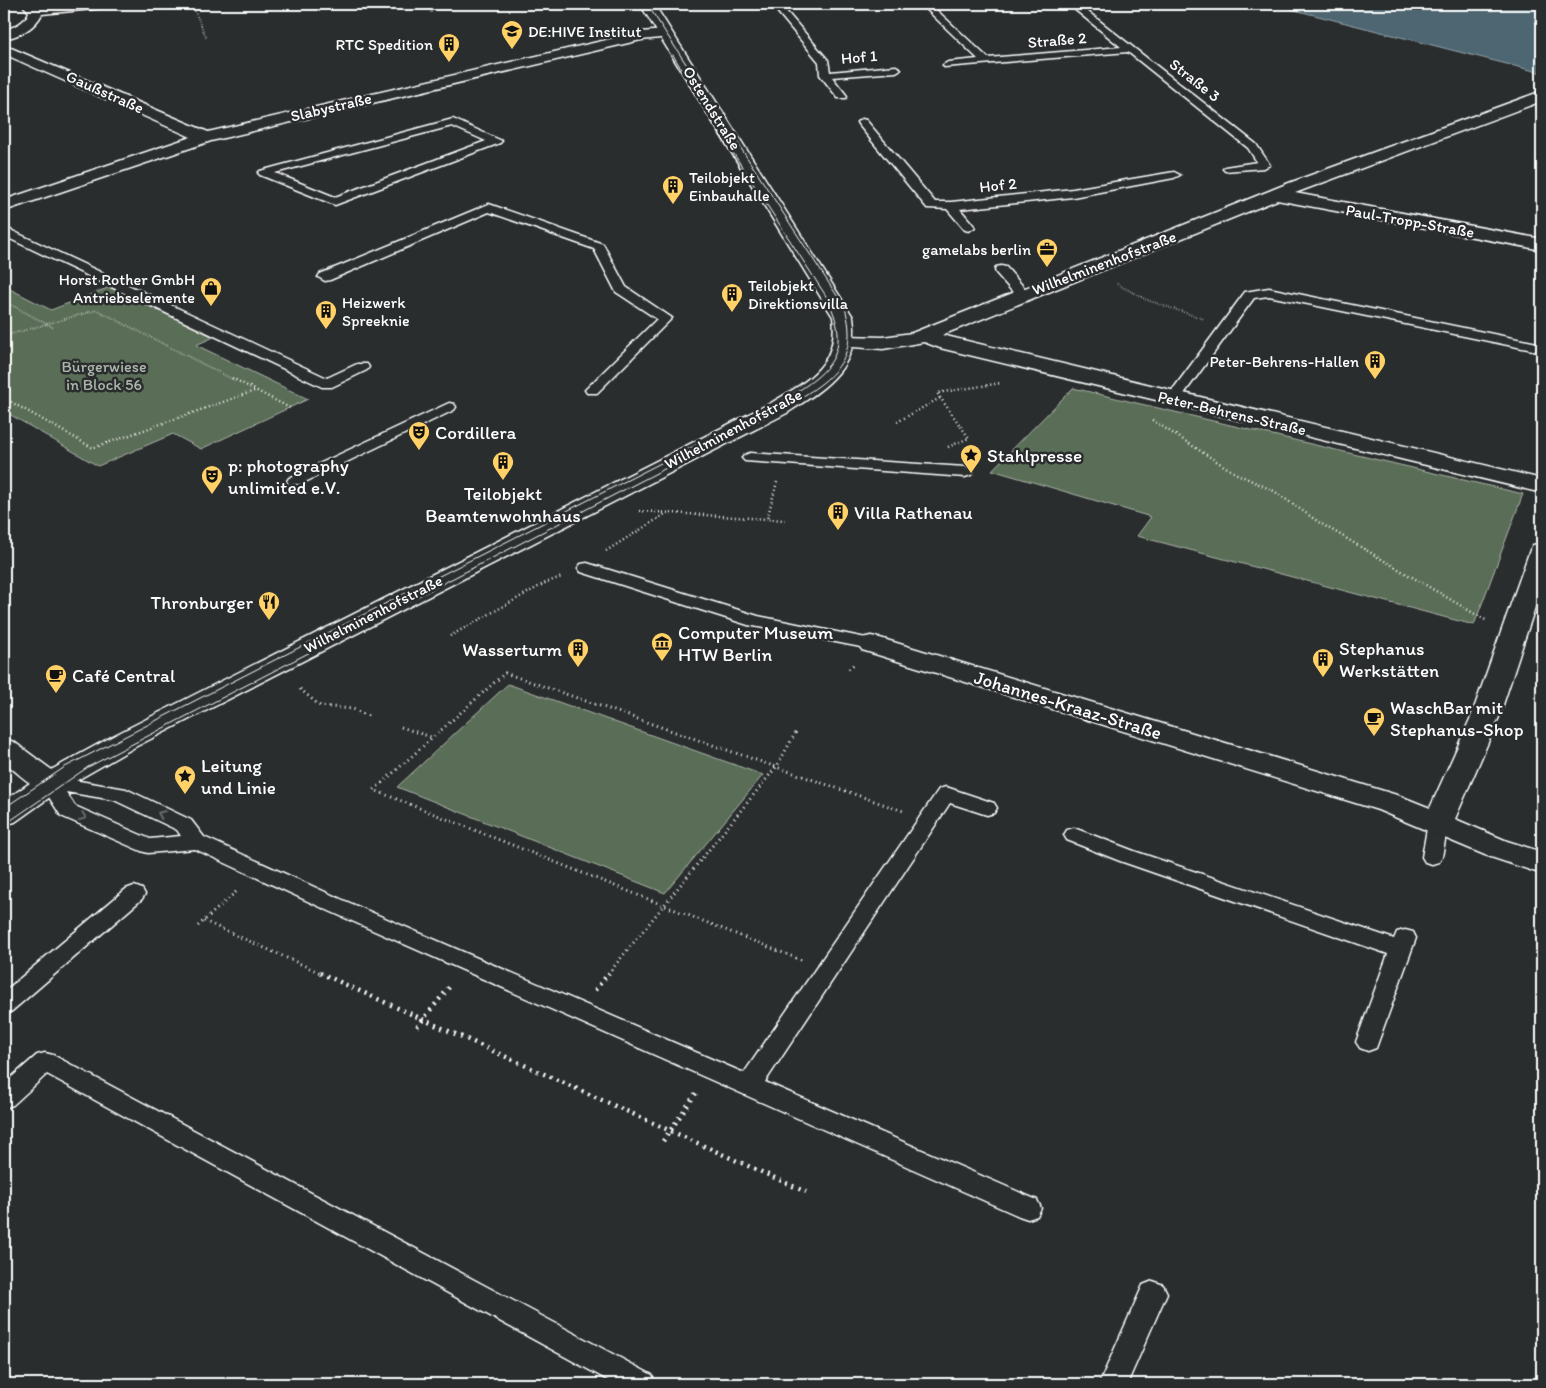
<svg xmlns="http://www.w3.org/2000/svg" width="1546" height="1388" font-family="Itim,sans-serif">
<rect width="100%" height="100%" fill="#2a2d2e"/>
<filter id="ink" filterUnits="userSpaceOnUse"><feTurbulence type="fractalNoise" baseFrequency=".02" numOctaves="2"/><feDisplacementMap in="SourceGraphic" scale="10" xChannelSelector="R" yChannelSelector="G"/><feConvolveMatrix kernelMatrix="1 2 1 2 8 2 1 2 1" color-interpolation-filters="sRGB"/></filter>
<g filter="url(#ink)">
<path fill="#5a6d57" stroke="#acb6ab" d="M4,286L51,310L110,287L214,337L196,345L308,399L201,449L173,434L98,466L4,411Z
M1073,388L1523,494L1474,625L1137,536L1151,517L992,470Z
M508,684L763,775L665,893L397,787Z"/>
<path fill="#4d6671" stroke="#94a3aa" d="M1271,4H1542V73Z"/>
<g fill="none" stroke-linecap="round" stroke-linejoin="round">
<g stroke="#fff" stroke-width="3">
<path id="lane" d="M771,4H780L828,60L830,72L896,66L901,69L896,72L832,77L847,96L846,98H838L820,75L819,62Z
M921,4H930L988,58L1121,47L1068,4H1078L1256,144L1270,165L1264,168L1225,171L1223,169L1225,167L1257,162L1248,148L1128,52L944,67L943,65L948,62L978,59Z
M453,119L502,141L500,143L335,205L260,175L258,173L260,171ZM452,126L486,141L335,197L275,173Z
M862,119L866,120L935,202H951L1073,189L1174,172L1180,175L1174,178L1073,197L960,209L975,227L969,231L965,230L947,209L927,208L858,124L857,122Z
M489,204L603,244L626,287L672,318L597,393H587L585,390L657,319L616,292L594,249L489,212L330,280L325,281L318,277L320,274Z
M4,227L327,378L357,364H367L369,367L367,370L332,387H322L4,236Z
M1001,266L1006,267L1028,292L1030,295L1028,298H1018L996,273L995,270L996,267Z
M1269,288L1542,344V352L1269,296L1254,298L1178,402H1168L1166,399L1168,396L1245,292Z
M449,403L454,404L456,407L454,410L301,484H289L287,481L289,478Z
M750,453L965,467L971,469L973,472L971,475L965,477L745,461L742,458L745,455Z
M587,563L758,616L871,639L877,640L880,644L877,648L871,649L748,625L581,572L578,568L581,564Z
M50,776L126,789L191,820L204,837L343,900L744,1073L939,789L946,787L994,803L997,808L994,813L987,815L950,803L765,1082L1037,1200L1041,1208L1037,1216L1028,1219L1019,1216L327,910L195,849L148,853L141,851L61,816L40,783L43,778ZM66,792L114,800L177,830L181,836L150,839L75,806Z
M1438,816L1445,818L1448,823L1442,857L1439,862L1432,864L1425,862L1422,857L1428,823L1431,818Z
M1074,828L1134,851L1394,939L1397,932L1405,930L1413,932L1416,938L1376,1048L1368,1051L1360,1048L1356,1042L1388,954L1120,861L1067,840L1064,835L1067,830Z
M134,886L142,889L145,894L142,899L12,1011L4,1014V992L126,889Z
M45,1053L53,1055L652,1375L656,1384H615L47,1074L13,1105L4,1108V1084L37,1055Z
M1153,1281L1163,1285L1167,1293L1127,1384H1099L1143,1285Z"/>
</g>
<g stroke="#fff" stroke-width="3">
<path id="street" d="M22,4H36L39,7L66,4H110L103,8L42,14C34,29 19,36 4,39V30C14,27 25,23 29,12Z
M665,30L670,31L672,34L670,37L641,40L211,141L4,211V200L191,137L4,54V45L208,132L641,32Z
M1542,91V101L1295,193L1542,239V250L1277,200L942,335L1542,479V493L940,348L924,342L883,349L837,346L834,342L837,338L844,336L883,337L912,333L1289,183Z
M1542,543V586L1499,717L1455,819L1507,841L1542,852V874L1485,855L1378,810L862,650L858,644L862,638L871,636L880,638L1400,796L1430,808L1471,717L1530,550L1533,545Z
M4,739L14,742L60,776L65,783L60,790C38,796 21,775 4,762Z"/>
</g>
<g stroke="#fff" stroke-width="3">
<path id="secondary" d="M640,4H654L853,317C861,367 824,389 787,413L135,747L60,790L15,822L4,825V801L40,776L115,735L771,403C808,381 839,365 833,317Z"/>
</g>
<path stroke="#fff" stroke-width="2" stroke-dasharray="0.5 2" stroke-linecap="butt" d="M425,4L432,13
M594,5L602,4
M193,7L207,39
M1117,284L1147,300L1204,319
M4,301L54,328
M4,336L97,310L234,380"/>
<path stroke="#fff" stroke-width="2.5" stroke-dasharray="1 3" stroke-linecap="butt" d="M232,378L290,408
M4,398L93,448L257,390
M1152,420L1235,473L1274,491L1320,523L1487,621
M897,422L940,398
M948,447L969,438L937,393L1001,383
M777,482L767,519L785,520
M639,511L767,519
M606,551L667,513
M450,636L547,582L562,577"/>
<path stroke="#fff" stroke-width="3" stroke-dasharray="1 4" stroke-linecap="butt" d="M849,669L854,664
M300,689L320,706L353,709L368,716
M401,727L434,738
M204,921L323,974
M198,926L238,890
M801,960L374,790L505,673L903,811
M608,974L777,766L797,730"/>
<path stroke="#fff" stroke-width="4.5" stroke-dasharray="2 5" stroke-linecap="butt" d="M320,973L806,1192
M595,990L609,973
M417,1027L451,985
M663,1141L696,1093"/>
<use href="#lane" fill="#2a2d2e" fill-rule="evenodd"/>
<use href="#street" fill="#2a2d2e" fill-rule="evenodd"/>
<use href="#secondary" fill="#2a2d2e" fill-rule="evenodd"/>
<path stroke="#fff" stroke-width="1" d="M673,55L717,128L826,296C855,354 829,373 780,402
M4,808L65,767L704,441
M4,825L88,767L790,404C831,380 860,360 845,308L647,4"/>
</g>
<defs><path id="oneway-chevron" d="M-2-3.5L2.5 0L-2 3.5" fill="none" stroke-width="1.6" stroke-linecap="round" stroke-linejoin="round" transform="scale(1.25)"/></defs>
<g stroke="#6a6c6d">
<use href="#oneway-chevron" transform="translate(161 814) rotate(-155)"/>
<use href="#oneway-chevron" transform="translate(83 817) rotate(22)"/>
</g>
</g>
<defs>
<g id="university-pin" transform="scale(1.125)"><path d="M0 17L-7.5 6A9.5 9.5 0 1 1 7.5 6Z" fill="#ffd166" stroke="#2a2d2e"/><path d="M0-5L7-2L0 1L-7-2ZM-4 1L0 2.5L4 1V4Q0 6-4 4Z" fill="#111"/></g>
<g id="building-pin" transform="scale(1.125)"><path d="M0 17L-7.5 6A9.5 9.5 0 1 1 7.5 6Z" fill="#ffd166" stroke="#2a2d2e"/><path d="M-4-6H4V6H1V3H-1V6H-4ZM-2.5-4.3h1.7v1.8h-1.7ZM.8-4.3h1.7v1.8H.8ZM-2.5-1h1.7V.8h-1.7ZM.8-1h1.7V.8H.8Z" fill="#111"/></g>
<g id="office-pin" transform="scale(1.125)"><path d="M0 17L-7.5 6A9.5 9.5 0 1 1 7.5 6Z" fill="#ffd166" stroke="#2a2d2e"/><path d="M-6-3h4V-5.5h4V-3h4V5H-6ZM-1-4.5V-3h2v-1.5ZM-6 0V1H6V0Z" fill="#111"/></g>
<g id="shop-pin" transform="scale(1.125)"><path d="M0 17L-7.5 6A9.5 9.5 0 1 1 7.5 6Z" fill="#ffd166" stroke="#2a2d2e"/><path d="M-5-2.5h2.3a2.7 3.5 0 0 1 5.4 0H5L5.5 6h-11ZM-1.5-2.5h3a1.5 2.3 0 0 0-3 0Z" fill="#111"/></g>
<g id="theatre-pin" transform="scale(1.125)"><path d="M0 17L-7.5 6A9.5 9.5 0 1 1 7.5 6Z" fill="#ffd166" stroke="#2a2d2e"/><path d="M-5-5.5Q0-4 5-5.5V0Q5 5 0 6Q-5 5-5 0ZM-3.3-2.5H-1v1.5H-3.3ZM1-2.5H3.3v1.5H1ZM-2.8 1Q0 5.5 2.8 1Z" fill="#111"/></g>
<g id="sight-pin" transform="scale(1.125)"><path d="M0 17L-7.5 6A9.5 9.5 0 1 1 7.5 6Z" fill="#ffd166" stroke="#2a2d2e"/><path d="M0-6L1.8-2.2L6-1.7L2.9 1.2L3.7 5.4L0 3.3L-3.7 5.4L-2.9 1.2L-6-1.7L-1.8-2.2Z" fill="#111"/></g>
<g id="restaurant-pin" transform="scale(1.125)"><path d="M0 17L-7.5 6A9.5 9.5 0 1 1 7.5 6Z" fill="#ffd166" stroke="#2a2d2e"/><path d="M-5-6h1v4h1v-4h1v4h1v-4h1v5L-1.5 .5V6h-2V.5L-5-1ZM5-6V6H3V1.5H1.5Q1.5-4 5-6Z" fill="#111"/></g>
<g id="museum-pin" transform="scale(1.125)"><path d="M0 17L-7.5 6A9.5 9.5 0 1 1 7.5 6Z" fill="#ffd166" stroke="#2a2d2e"/><path d="M0-6L6-3V-2H-6V-3ZM-5-1h2V3h-2ZM-1-1h2V3h-2ZM3-1h2V3H3ZM-6 4H6V6H-6Z" fill="#111"/></g>
<g id="cafe-pin" transform="scale(1.125)"><path d="M0 17L-7.5 6A9.5 9.5 0 1 1 7.5 6Z" fill="#ffd166" stroke="#2a2d2e"/><path d="M-5.5-4.5H6V0H3Q3 3.5 0 3.5H-2.5Q-5.5 3.5-5.5 0ZM3-3.2v2h1.7v-2ZM-6 4.5H4V6H-6Z" fill="#111"/></g>
</defs>
<g fill-rule="evenodd">
<use href="#university-pin" x="512" y="31"/>
<use href="#building-pin" x="449" y="44"/>
<use href="#building-pin" x="673" y="186"/>
<use href="#office-pin" x="1047" y="249"/>
<use href="#shop-pin" x="211" y="288"/>
<use href="#building-pin" x="732" y="294"/>
<use href="#building-pin" x="326" y="311"/>
<use href="#building-pin" x="1375" y="361"/>
<use href="#theatre-pin" x="419" y="432"/>
<use href="#sight-pin" x="971" y="455"/>
<use href="#building-pin" x="503" y="462"/>
<use href="#theatre-pin" x="212" y="476"/>
<use href="#building-pin" x="838" y="512"/>
<use href="#restaurant-pin" x="269" y="602"/>
<use href="#museum-pin" x="662" y="643"/>
<use href="#building-pin" x="578" y="649"/>
<use href="#building-pin" x="1323" y="659"/>
<use href="#cafe-pin" x="56" y="675"/>
<use href="#cafe-pin" x="1374" y="718"/>
<use href="#sight-pin" x="185" y="776"/>
</g>
<g text-anchor="middle" dominant-baseline="central" stroke-width="5" stroke-linejoin="round" paint-order="stroke">
<g font-size="16" fill="#fff" stroke="#2a2d2e" text-anchor="start">
<text x="528" y="31">DE:HIVE Institut</text>
<text x="433" y="44" text-anchor="end">RTC Spedition</text>
<text x="689" y="177">Teilobjekt<tspan x="689" dy="18">Einbauhalle</tspan></text>
<text x="1031" y="249" text-anchor="end">gamelabs berlin</text>
<text x="195" y="279" text-anchor="end">Horst Rother GmbH<tspan x="195" dy="18">Antriebselemente</tspan></text>
<text x="748" y="285">Teilobjekt<tspan x="748" dy="18">Direktionsvilla</tspan></text>
<text x="342" y="302">Heizwerk<tspan x="342" dy="18">Spreeknie</tspan></text>
<text x="1359" y="361" text-anchor="end">Peter-Behrens-Hallen</text>
</g>
<g font-size="16" fill="#fff" stroke="#2a2d2e">
<text transform="translate(1057 40) rotate(-5)">Straße 2</text>
<text transform="translate(859 57) rotate(-5)">Hof 1</text>
<text transform="translate(1195 80) rotate(38)">Straße 3</text>
<text transform="translate(105 92) rotate(24)">Gaußstraße</text>
<text transform="translate(331 107) rotate(-13)">Slabystraße</text>
<text transform="translate(712 108) rotate(58)">Ostendstraße</text>
<text transform="translate(998 185) rotate(-6)">Hof 2</text>
<text transform="translate(1410 221) rotate(10)">Paul-Tropp-Straße</text>
<text transform="translate(1104 263) rotate(-21)">Wilhelminenhofstraße</text>
<text transform="translate(1232 413) rotate(13)">Peter-Behrens-Straße</text>
<text transform="translate(733 429) rotate(-28)">Wilhelminenhofstraße</text>
<text transform="translate(373 614) rotate(-27)">Wilhelminenhofstraße</text>
</g>
<g font-size="16" fill="#acb6ab" stroke="#2a2d2e">
<text x="104" y="366">Bürgerwiese<tspan x="104" dy="18">in Block 56</tspan></text>
</g>
<g font-size="19" fill="#fff" stroke="#2a2d2e" text-anchor="start">
<text x="435" y="432">Cordillera</text>
<text x="987" y="455">Stahlpresse</text>
<text x="228" y="465">p: photography<tspan x="228" dy="22">unlimited e.V.</tspan></text>
<text x="503" y="493" text-anchor="middle">Teilobjekt<tspan x="503" dy="22">Beamtenwohnhaus</tspan></text>
<text x="854" y="512">Villa Rathenau</text>
<text x="253" y="602" text-anchor="end">Thronburger</text>
<text x="678" y="632">Computer Museum<tspan x="678" dy="22">HTW Berlin</tspan></text>
<text x="1339" y="648">Stephanus<tspan x="1339" dy="22">Werkstätten</tspan></text>
<text x="562" y="649" text-anchor="end">Wasserturm</text>
<text x="72" y="675">Café Central</text>
<text x="1390" y="707">WaschBar mit<tspan x="1390" dy="22">Stephanus-Shop</tspan></text>
<text x="201" y="765">Leitung<tspan x="201" dy="22">und Linie</tspan></text>
</g>
<g font-size="19" fill="#fff" stroke="#2a2d2e">
<text transform="translate(1068 705) rotate(17)">Johannes-Kraaz-Straße</text>
</g>
</g>
<rect width="1546" height="1388" fill="none" stroke="#2a2d2e" stroke-width="20"/>
<rect x="10" y="10" width="1526" height="1368" fill="none" stroke="#fff" stroke-width="2" filter="url(#ink)"/>
</svg>
